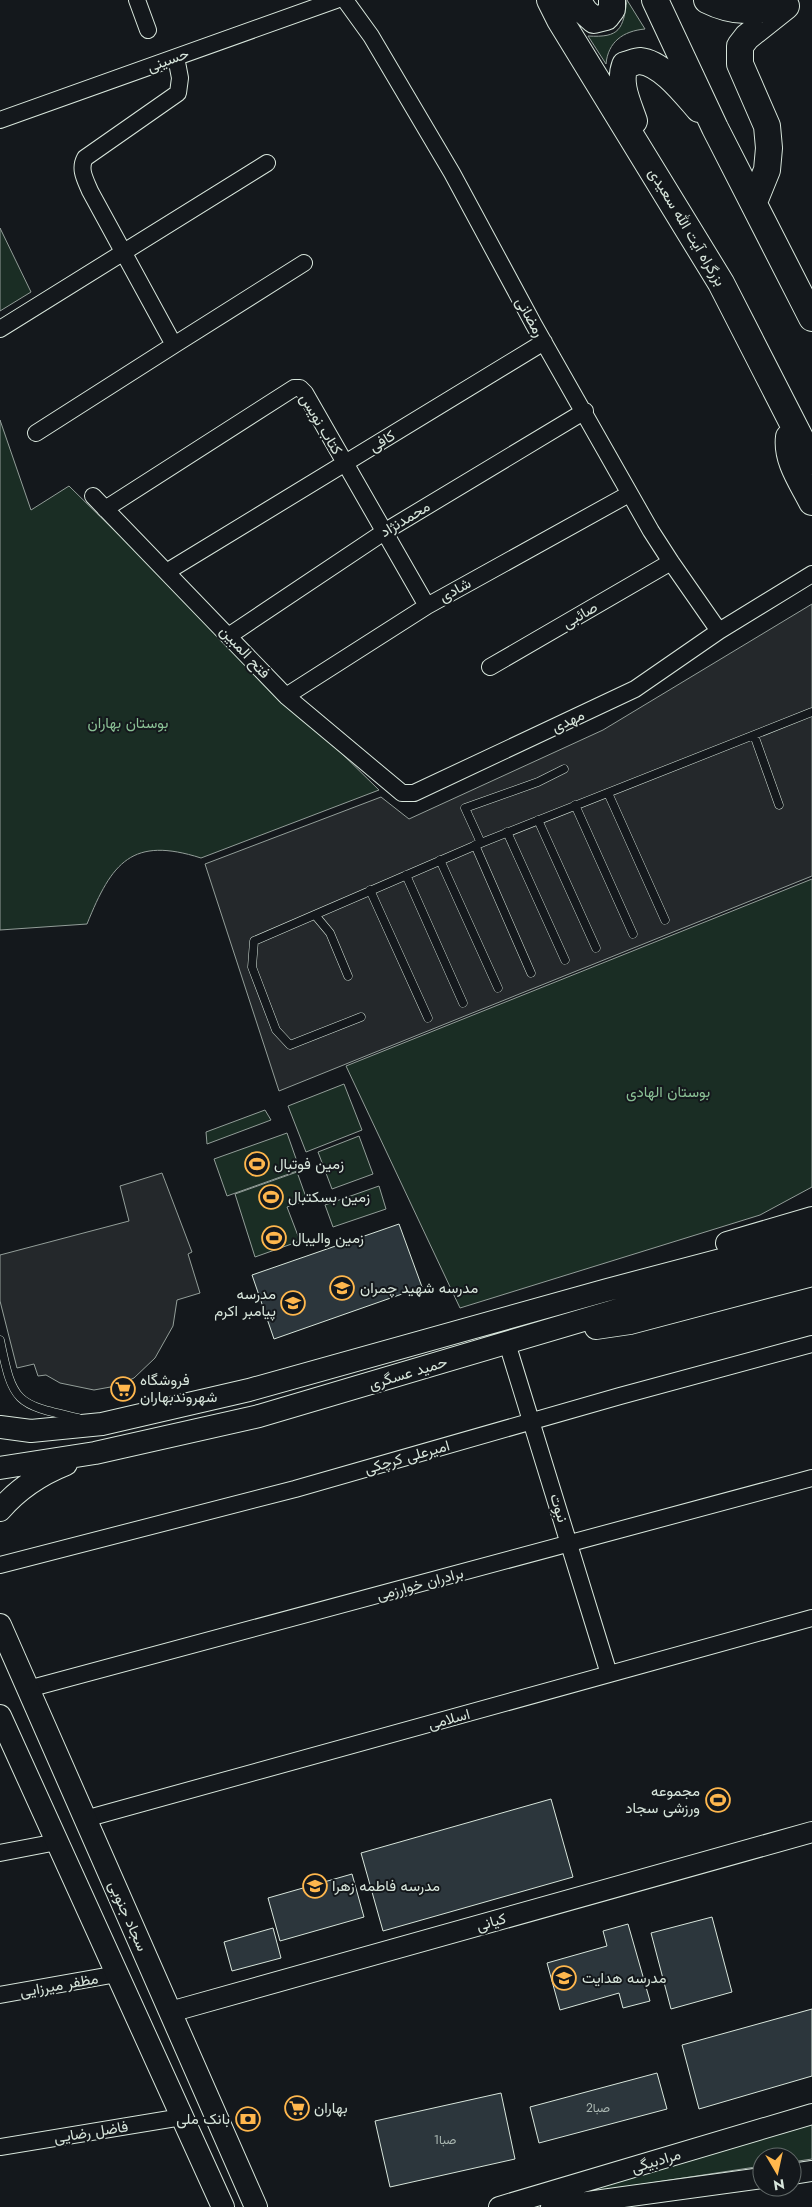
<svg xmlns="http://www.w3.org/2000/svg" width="812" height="2207" font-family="Jost,Vazirmatn,sans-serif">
<rect width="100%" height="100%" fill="#14181c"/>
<path fill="#1a2d24" stroke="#939e99" d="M627,0L645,29C623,31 608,42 606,64L588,36C620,38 623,29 627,0Z
M0,228L31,292L0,311Z
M0,420L31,510L69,486L379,790L201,858C132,836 112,862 87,924L0,930Z
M812,879V1187L760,1215L460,1308L346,1066Z
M344,1084L362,1130L306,1152L288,1106Z
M265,1110L271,1120L207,1144L206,1132Z
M287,1133L300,1170L227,1196L214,1159Z
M359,1136L373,1174L332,1189L318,1152Z
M297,1172L307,1200L287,1207L300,1241L255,1257L235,1194Z
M379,1186L386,1209L333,1227L325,1205Z
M812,2120V2159L792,2162V2157H762V2166L552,2198Z"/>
<path fill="#24282b" stroke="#939e99" d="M812,604V876L279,1091L205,864L381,797L409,819L603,730Z
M162,1173L192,1252L188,1254L200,1293L177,1300L173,1326L155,1358L134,1378L116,1386L94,1390L60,1383L46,1375L38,1376L34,1364L17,1368L0,1301V1255L129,1221L120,1186Z"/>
<path fill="#2c363c" stroke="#d8e6dc" d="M399,1224L422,1287L274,1339L252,1275Z
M551,1799L573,1877L383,1931L361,1853Z
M352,1874L364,1917L280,1941L268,1898Z
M712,1917L732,1992L671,2009L651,1933Z
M628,1924L650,2001L623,2008L619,1993L560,2010L547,1963L607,1946L603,1931Z
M273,1928L281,1958L232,1971L224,1942Z
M812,2009V2076L699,2109L682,2045Z
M657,2073L667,2109L539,2143L530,2107Z
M501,2093L515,2159L390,2187L375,2121Z"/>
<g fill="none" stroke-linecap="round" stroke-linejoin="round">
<g stroke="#d8e6dc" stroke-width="9">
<path id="service" d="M754,735L779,805
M608,793L665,920
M575,805L633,934
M538,820L596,948
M507,832L565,960
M481,843L465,808L538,782L564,769
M475,845L531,973
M440,860L498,988
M406,875L463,1003
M370,890L428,1018
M315,915L330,933L348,976
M361,1017L290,1045L276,1030L252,967L254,941L481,843L812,712
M0,1340C13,1404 16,1404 78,1418"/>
</g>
<g stroke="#d8e6dc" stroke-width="18">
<path id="minor" d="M137,0L148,30
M345,0L371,36L452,173L534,325L651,531L671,562L719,631
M0,120L336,0
M0,329L267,163
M174,345L304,263
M36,433L174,345L90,191C85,179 79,169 85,158L178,93L180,78L176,57
M93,496L286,696L402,793H414L635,689L719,631L812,574
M105,509L294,388H300L305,393L427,606
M168,571L544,342
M230,635L384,532L585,411
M490,667L671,562
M286,696L427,606L629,494
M507,1343L609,1674
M0,1565L295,1489L620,1396L812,1344
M28,1689L812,1478
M85,1819L812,1618
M0,1853L57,1842
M0,1995L117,1974
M0,2147L182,2117"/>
</g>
<g stroke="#d8e6dc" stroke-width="22">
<path id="tertiary" d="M170,2012L812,1832
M792,2174L812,2171
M499,2207L812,2114
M551,2207L762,2178"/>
</g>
<g stroke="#d8e6dc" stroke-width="24">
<path id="secondary" d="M727,1243L812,1218
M596,1328L630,1323L812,1275
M0,1427L31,1431L102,1424L249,1390L607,1290L812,1236
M0,1468L95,1453L259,1416L624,1308L812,1257
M0,1510C18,1489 41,1474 66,1464
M0,1625L256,2207
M0,1716L223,2207"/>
</g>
<g stroke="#d8e6dc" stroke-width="28">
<path id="trunk" d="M550,0L560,20L721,283L812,461
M577,0L585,12L594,20L606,17L612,9V0
M655,0L715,128L812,318
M707,0C735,14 755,11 785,6
M634,121C628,103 618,84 625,65C630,64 636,61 640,61C662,63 685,93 699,109
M754,202L767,170L769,148L767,126L740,64V46L747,37L786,6
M789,437C786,460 802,482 812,502"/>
</g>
<use href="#service" stroke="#14181c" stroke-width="8"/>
<use href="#minor" stroke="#14181c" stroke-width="16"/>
<use href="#tertiary" stroke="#14181c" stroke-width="20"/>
<use href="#secondary" stroke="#14181c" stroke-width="22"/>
<use href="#trunk" stroke="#14181c" stroke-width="26"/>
</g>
<defs>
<g id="stadium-ring" transform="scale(1.25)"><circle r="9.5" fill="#14181c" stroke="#ffb74d" stroke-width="1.5"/><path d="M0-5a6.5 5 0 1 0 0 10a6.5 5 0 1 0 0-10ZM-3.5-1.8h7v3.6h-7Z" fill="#ffb74d"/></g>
<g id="school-ring" transform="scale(1.25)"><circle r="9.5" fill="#14181c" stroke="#ffb74d" stroke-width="1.5"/><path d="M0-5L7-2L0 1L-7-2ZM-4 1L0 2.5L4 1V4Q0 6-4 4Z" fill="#ffb74d"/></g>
<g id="supermarket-ring" transform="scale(1.25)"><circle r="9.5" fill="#14181c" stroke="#ffb74d" stroke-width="1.5"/><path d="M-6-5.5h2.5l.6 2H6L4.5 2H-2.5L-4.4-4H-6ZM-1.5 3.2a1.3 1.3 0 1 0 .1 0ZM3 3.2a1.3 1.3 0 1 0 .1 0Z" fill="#ffb74d"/></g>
<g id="bank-ring" transform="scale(1.25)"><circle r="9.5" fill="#14181c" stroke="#ffb74d" stroke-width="1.5"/><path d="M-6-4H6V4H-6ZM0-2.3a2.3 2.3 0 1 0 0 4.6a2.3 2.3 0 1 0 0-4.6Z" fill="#ffb74d"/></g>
</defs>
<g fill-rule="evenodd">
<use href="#stadium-ring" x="257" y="1164"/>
<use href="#stadium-ring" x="271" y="1197"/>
<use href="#stadium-ring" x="274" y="1238"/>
<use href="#school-ring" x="342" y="1288"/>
<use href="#school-ring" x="293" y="1303"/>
<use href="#supermarket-ring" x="123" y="1389"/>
<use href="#stadium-ring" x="718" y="1800"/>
<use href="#school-ring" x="315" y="1886"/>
<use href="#school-ring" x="564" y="1978"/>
<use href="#supermarket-ring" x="297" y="2108"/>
<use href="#bank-ring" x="248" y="2119"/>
</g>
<g text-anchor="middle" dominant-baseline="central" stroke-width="4" stroke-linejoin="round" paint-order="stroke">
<g font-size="12" fill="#adbab4">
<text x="598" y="2108">صبا2</text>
<text x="445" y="2140">صبا1</text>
</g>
<g font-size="15" fill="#d8e6dc" stroke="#14181c">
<text transform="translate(168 60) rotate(-20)">حسینی</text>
<text transform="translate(687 227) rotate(59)">بزرگراه آیت الله سعیدی</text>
<text transform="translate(530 317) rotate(61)">رمضانی</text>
<text transform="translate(321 424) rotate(59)">کتاب نویس</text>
<text transform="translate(382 441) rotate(-31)">کافی</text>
<text transform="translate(405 519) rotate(-31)">محمدنژاد</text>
<text transform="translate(455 590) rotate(-29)">شادی</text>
<text transform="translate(580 615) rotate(-30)">صائبی</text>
<text transform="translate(245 652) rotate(47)">فتح المبین</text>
<text transform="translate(568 721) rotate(-25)">مهدی</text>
<text transform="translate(408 1373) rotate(-17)">حمید عسگری</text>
<text transform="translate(407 1457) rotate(-16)">امیرعلی کرچکی</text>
<text transform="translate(559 1508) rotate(73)">نبوت</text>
<text transform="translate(420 1584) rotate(-15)">برادران خوارزمی</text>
<text transform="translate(449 1719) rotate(-15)">اسلامی</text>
<text transform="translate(128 1916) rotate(66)">سجاد جنوبی</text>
<text transform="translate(491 1922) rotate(-16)">کیانی</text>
<text transform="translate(59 1985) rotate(-10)">مظفر میرزایی</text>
<text transform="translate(91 2132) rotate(-9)">فاضل رضایی</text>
<text transform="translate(656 2161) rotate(-17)">مرادبیگی</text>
</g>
<g font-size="15" fill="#8ac095" stroke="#14181c">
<text x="128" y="723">بوستان بهاران</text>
<text x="668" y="1092">بوستان الهادی</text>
</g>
<g font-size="15" fill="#d8e6dc" stroke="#14181c" text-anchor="start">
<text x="274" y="1164">زمین فوتبال</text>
<text x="288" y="1197">زمین بسکتبال</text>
<text x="292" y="1238">زمین والیبال</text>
<text x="360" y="1288">مدرسه شهید چمران</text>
<text x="276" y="1294" text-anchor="end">مدرسه<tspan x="276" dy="17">پیامبر اکرم</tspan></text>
<text x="140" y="1380">فروشگاه<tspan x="140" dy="17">شهروندبهاران</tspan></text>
<text x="700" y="1791" text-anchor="end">مجموعه<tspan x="700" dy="17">ورزشی سجاد</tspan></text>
<text x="332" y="1886">مدرسه فاطمه زهرا</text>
<text x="582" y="1978">مدرسه هدایت</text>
<text x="314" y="2108">بهاران</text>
<text x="230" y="2119" text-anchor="end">بانک ملی</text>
</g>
</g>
<g transform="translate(777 2172) rotate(171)"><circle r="24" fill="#14181c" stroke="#626a69"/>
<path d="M0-4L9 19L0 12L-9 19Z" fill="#ffb74d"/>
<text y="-8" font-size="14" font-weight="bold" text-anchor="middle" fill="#d8e6dc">N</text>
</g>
</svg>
